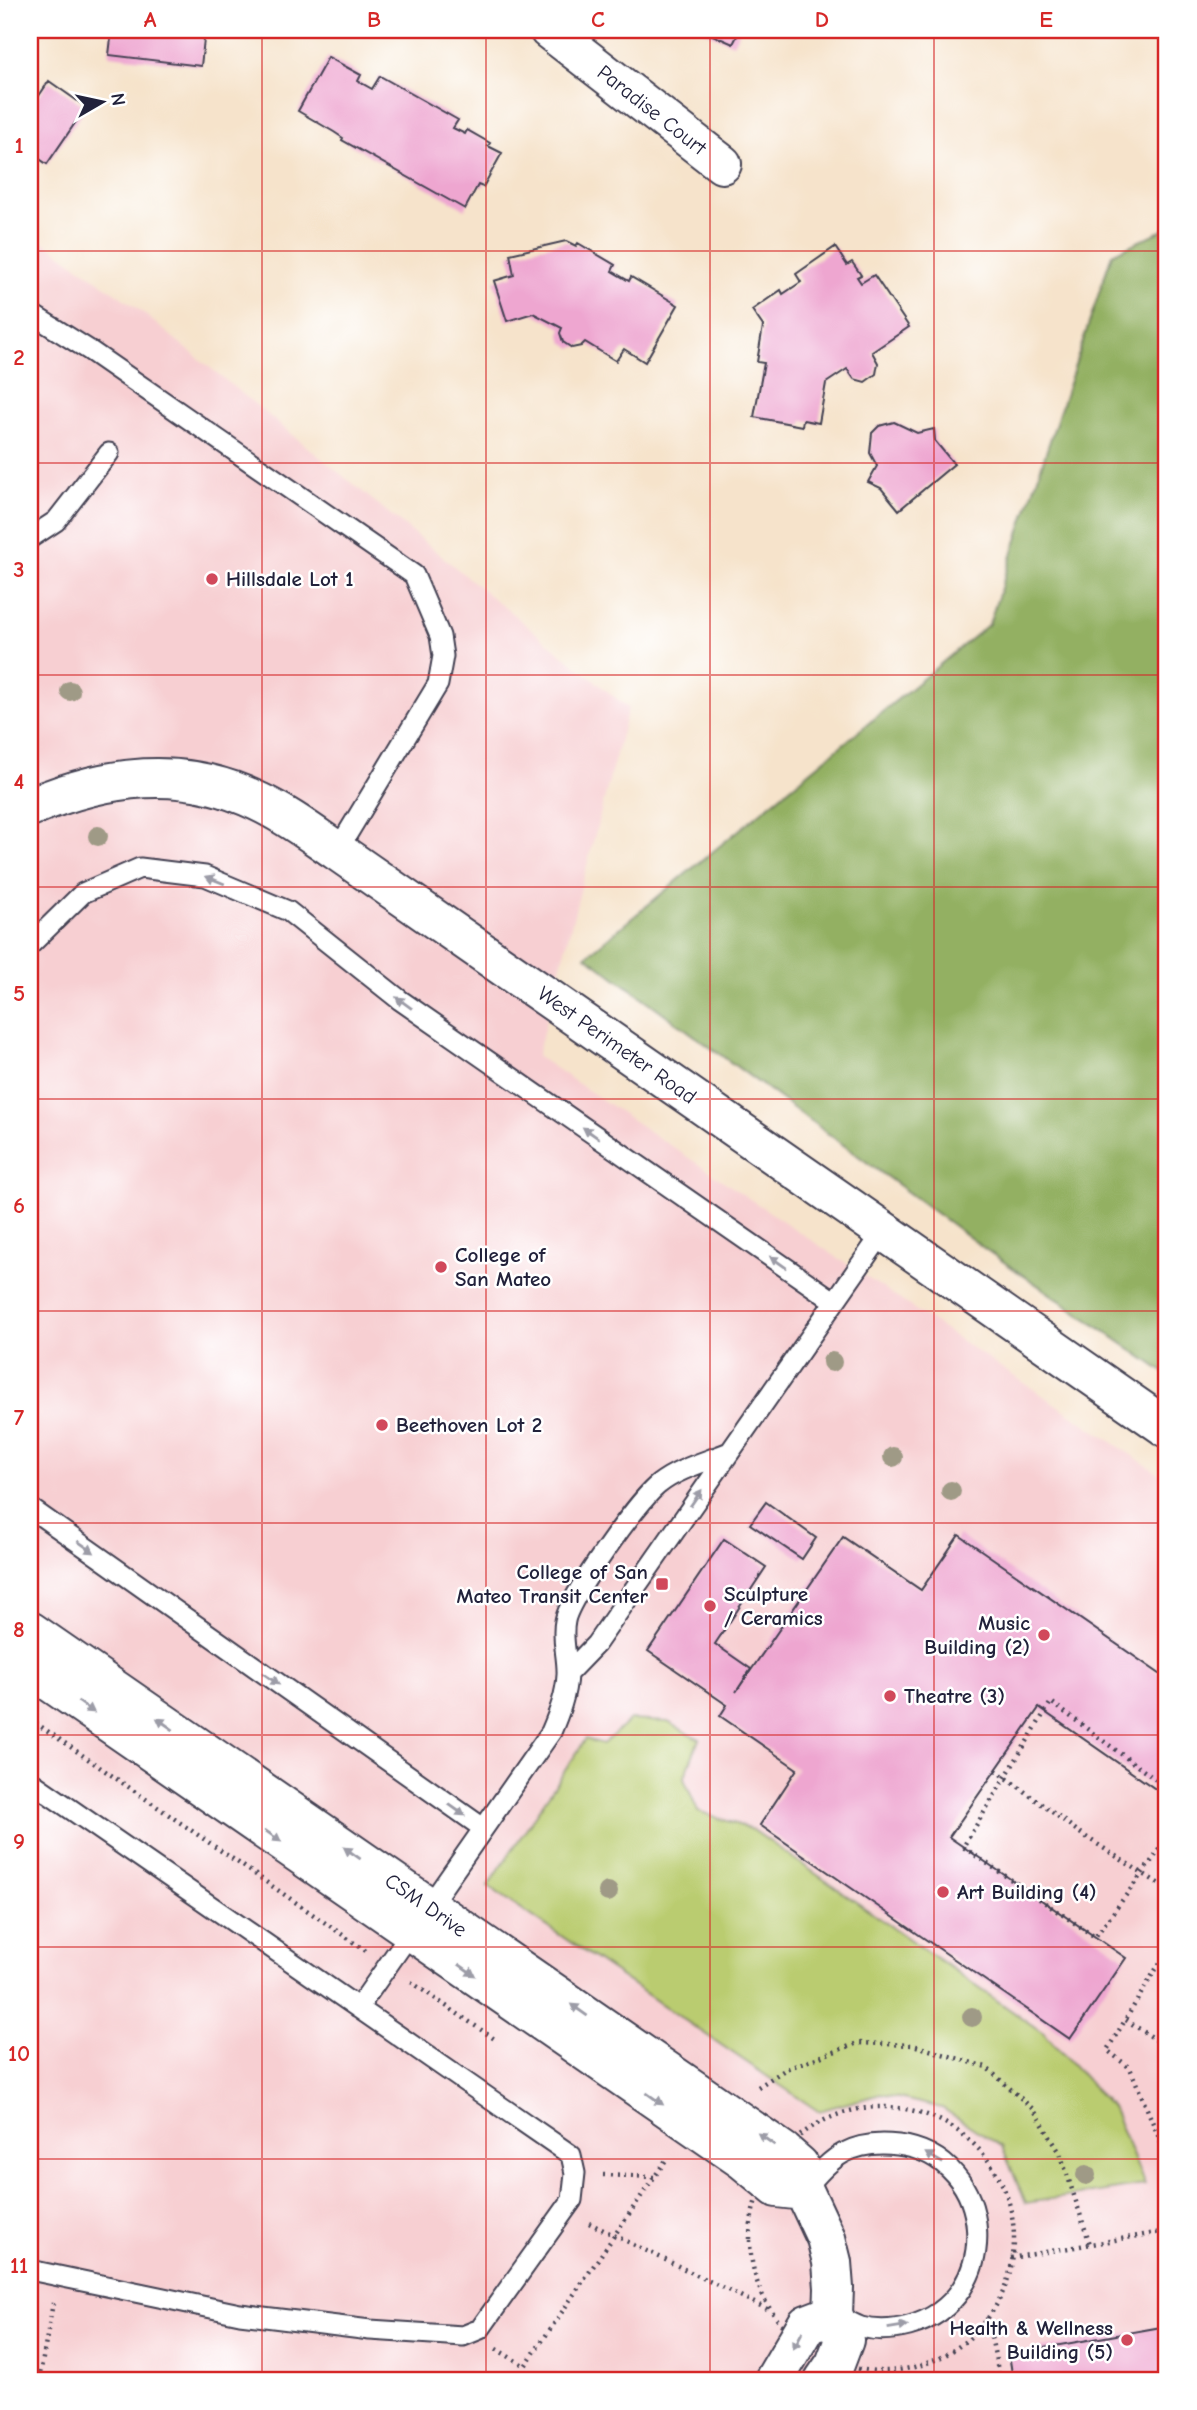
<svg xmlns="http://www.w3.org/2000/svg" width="1197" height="2410" font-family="'Comic Neue',sans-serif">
<rect width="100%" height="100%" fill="#fff"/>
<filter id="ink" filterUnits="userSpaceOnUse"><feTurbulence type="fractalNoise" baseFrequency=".0143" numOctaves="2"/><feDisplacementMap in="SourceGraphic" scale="14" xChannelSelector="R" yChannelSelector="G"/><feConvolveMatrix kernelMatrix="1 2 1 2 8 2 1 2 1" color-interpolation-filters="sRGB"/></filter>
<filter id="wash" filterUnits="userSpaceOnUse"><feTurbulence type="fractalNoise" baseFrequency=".00686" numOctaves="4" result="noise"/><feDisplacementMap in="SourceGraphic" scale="28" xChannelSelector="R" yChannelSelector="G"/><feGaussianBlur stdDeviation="1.57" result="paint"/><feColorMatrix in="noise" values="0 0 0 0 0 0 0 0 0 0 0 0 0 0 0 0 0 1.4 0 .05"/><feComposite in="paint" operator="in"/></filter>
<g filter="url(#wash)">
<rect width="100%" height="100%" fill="#f6e3cb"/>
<path fill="#f7cfd2" d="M30,232L138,309L628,708L537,1056L1167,1479V2380H30Z"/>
<path fill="#bacc6f" stroke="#6e7755" stroke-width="2" d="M630,1720L668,1722L699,1739L684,1779L698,1811L753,1830L1045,2034L1113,2109L1145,2185L1026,2203L1002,2147L942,2108L881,2094L818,2111L488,1886L586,1739L603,1744Z"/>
<path fill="#93b062" stroke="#5a694e" stroke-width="2" d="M1167,228V1374L985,1249L586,956L989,624L1112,254Z"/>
<g id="blocks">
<path fill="#eea6d0" d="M112,30H205L201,66L109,55Z
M701,30H740L733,44Z
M328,57L361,75L358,81L372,89L380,76L458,120L453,128L465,134L467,130L490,143L488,146L502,153L483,187L478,185L465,209L342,140L343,138L334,132L298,111Z
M49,81L86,107L47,164L32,154L30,157V109Z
M566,241L576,246L578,243L615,265L612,271L629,281L631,277L678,305L645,362L624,349L616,361L585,342L581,346L572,348L563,342L560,333L562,328L533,313L507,321L494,281L514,275L510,254Z
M835,247L847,265L852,262L861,275L857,277L861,283L874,275L909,327L872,352L878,363L876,374L865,382L854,379L847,369L826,383L819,423L803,420L802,426L754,417L764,363L757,362L763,326L752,310L781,290L783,294L801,282L796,274Z
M894,422L917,433L934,429L935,441L954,464L899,510L881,488L868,482L877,466L870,453L872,433L879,426Z
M766,1502L816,1538L802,1559L750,1524Z
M959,1535L1167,1679V1797L1039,1708L949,1837L1126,1958L1070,2039L760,1825L797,1769L720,1716L727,1705L648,1651L724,1539L766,1567L715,1644L751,1669L736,1692L843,1537L921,1590Z
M1167,2326V2380H1013L1009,2354Z"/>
</g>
</g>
<g filter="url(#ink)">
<use href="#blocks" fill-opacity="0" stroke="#423f51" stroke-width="2"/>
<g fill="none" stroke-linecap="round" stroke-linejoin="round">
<g stroke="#423f51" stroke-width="23">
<path id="service" d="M30,313L89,350L414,575L440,636L443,656L438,684L337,851
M30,538L56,521L109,453
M30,945L83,893L140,868L205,876L288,911L400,1000L834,1301
M30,1508L483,1828
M567,1674L596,1644L884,1231
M30,1781L571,2155L575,2173L572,2200L480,2329L463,2336L370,2330L240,2314L30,2270
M358,2008L551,1732C559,1713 566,1695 567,1675C568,1657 561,1639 565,1621C569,1597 639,1499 659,1484C678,1469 705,1462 727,1453
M804,2191C830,2157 852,2139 898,2145C997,2157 1005,2300 909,2326C894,2330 876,2331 861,2327C853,2324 845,2319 837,2316"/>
</g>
<g stroke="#423f51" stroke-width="42">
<path id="minor" d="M549,30L722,164
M30,807C106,775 182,764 259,802C287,815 312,834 337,851L1167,1428
M30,1631L784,2152L799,2165L804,2191L826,2238L832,2262L834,2288L833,2314L844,2340L835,2364L824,2380
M30,1668L743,2160L777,2188L804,2191
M774,2380L807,2324L833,2314"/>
</g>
<path stroke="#423f51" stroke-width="4.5" stroke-dasharray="2 5" stroke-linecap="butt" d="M30,1719L366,1951
M996,1770L1080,1833L1167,1889
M1167,1788L1051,1702L963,1847L1095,1937L1167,1840
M1167,1951L1107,2050L1130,2068L1167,2157
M411,1982L496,2040
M1126,2020L1167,2047
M758,2087L786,2069L858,2043L913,2045L986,2067L1034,2110L1060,2153L1090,2244
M750 2239a132 132 0 1 1 264 0a132 132 0 1 1-264 0Z
M603,2175L654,2177
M589,2223L767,2309
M1011,2258L1167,2231
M987,2317L1000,2380
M496,2349L525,2366L668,2157
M39,2380L53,2303"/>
<use href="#service" stroke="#fff" stroke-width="19"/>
<use href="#minor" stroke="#fff" stroke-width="38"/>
</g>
<g fill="#9f9a86">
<circle cx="70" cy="691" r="10"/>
<circle cx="98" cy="836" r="10"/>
<circle cx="832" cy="1362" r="10"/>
<circle cx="893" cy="1457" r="10"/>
<circle cx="951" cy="1491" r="10"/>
<circle cx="608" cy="1892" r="10"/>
<circle cx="972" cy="2017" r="10"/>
<circle cx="1086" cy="2175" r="10"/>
</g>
<defs><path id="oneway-solid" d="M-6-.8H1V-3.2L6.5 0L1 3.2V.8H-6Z" transform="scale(1.75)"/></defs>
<g fill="#9c9ca7">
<use href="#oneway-solid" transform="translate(215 880) rotate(-158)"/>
<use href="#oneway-solid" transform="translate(404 1003) rotate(-144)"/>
<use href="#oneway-solid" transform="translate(591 1133) rotate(-145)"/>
<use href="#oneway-solid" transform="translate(778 1262) rotate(-145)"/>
<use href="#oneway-solid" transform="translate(696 1498) rotate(-55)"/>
<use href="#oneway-solid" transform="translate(86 1547) rotate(35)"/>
<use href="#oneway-solid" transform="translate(271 1679) rotate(35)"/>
<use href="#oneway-solid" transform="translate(86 1707) rotate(35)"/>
<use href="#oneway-solid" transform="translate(165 1724) rotate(-145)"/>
<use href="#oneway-solid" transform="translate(457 1810) rotate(35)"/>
<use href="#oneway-solid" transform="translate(273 1836) rotate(35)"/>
<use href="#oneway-solid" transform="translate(352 1853) rotate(-145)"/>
<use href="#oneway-solid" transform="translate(467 1970) rotate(35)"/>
<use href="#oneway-solid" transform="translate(579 2010) rotate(-145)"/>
<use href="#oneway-solid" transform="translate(655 2099) rotate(35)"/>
<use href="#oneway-solid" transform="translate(766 2139) rotate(-145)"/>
<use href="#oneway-solid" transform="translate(934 2158) rotate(-150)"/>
<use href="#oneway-solid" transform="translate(898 2327) rotate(-9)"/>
<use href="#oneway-solid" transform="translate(798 2340) rotate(118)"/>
</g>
</g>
<path fill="none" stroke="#d62828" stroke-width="2" stroke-opacity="0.55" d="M262,30V2380M486,30V2380M710,30V2380M934,30V2380M30,251H1167M30,463H1167M30,675H1167M30,887H1167M30,1099H1167M30,1311H1167M30,1523H1167M30,1735H1167M30,1947H1167M30,2159H1167"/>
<g fill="#d1495b" stroke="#fff" stroke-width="2.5">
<circle cx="212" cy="579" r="7"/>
<circle cx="441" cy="1267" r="7"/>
<circle cx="382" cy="1425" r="7"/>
<rect x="655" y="1577" width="14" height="14" rx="3.5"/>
<circle cx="710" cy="1606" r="7"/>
<circle cx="1044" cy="1635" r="7"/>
<circle cx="890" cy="1696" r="7"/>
<circle cx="943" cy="1892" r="7"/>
<circle cx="1127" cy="2340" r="7"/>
</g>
<g text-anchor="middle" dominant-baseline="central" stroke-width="5" stroke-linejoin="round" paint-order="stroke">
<g font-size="21" fill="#22223b" stroke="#fff">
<text transform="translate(652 110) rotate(38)">Paradise Court</text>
<text transform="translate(617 1045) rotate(35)">West Perimeter Road</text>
<text transform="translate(426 1905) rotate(35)">CSM Drive</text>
</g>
<g font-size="21" font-weight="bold" fill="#22223b" stroke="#fff" text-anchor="start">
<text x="226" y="579">Hillsdale Lot 1</text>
<text x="455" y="1255">College of<tspan x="455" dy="24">San Mateo</tspan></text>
<text x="396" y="1425">Beethoven Lot 2</text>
<text x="648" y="1572" text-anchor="end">College of San<tspan x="648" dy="24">Mateo Transit Center</tspan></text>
<text x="724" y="1594">Sculpture<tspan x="724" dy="24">/ Ceramics</tspan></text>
<text x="1030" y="1623" text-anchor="end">Music<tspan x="1030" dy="24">Building (2)</tspan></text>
<text x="904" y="1696">Theatre (3)</text>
<text x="957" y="1892">Art Building (4)</text>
<text x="1113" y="2328" text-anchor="end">Health &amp; Wellness<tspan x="1113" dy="24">Building (5)</tspan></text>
</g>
</g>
<rect width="1197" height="2410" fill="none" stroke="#fff" stroke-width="77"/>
<g transform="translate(102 102) rotate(81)" stroke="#ffffff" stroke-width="5" paint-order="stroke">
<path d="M0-5L12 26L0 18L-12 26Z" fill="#22223b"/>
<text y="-10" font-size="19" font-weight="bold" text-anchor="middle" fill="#22223b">N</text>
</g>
<rect x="38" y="38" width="1120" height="2334" fill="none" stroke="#d62828" stroke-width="2.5"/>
<g font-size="23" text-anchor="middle" font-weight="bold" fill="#d62828">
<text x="150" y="27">A</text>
<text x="374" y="27">B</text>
<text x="598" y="27">C</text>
<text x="822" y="27">D</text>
<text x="1046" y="27">E</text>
<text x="19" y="153">1</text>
<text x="19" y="365">2</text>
<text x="19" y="577">3</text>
<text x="19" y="789">4</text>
<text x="19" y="1001">5</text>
<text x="19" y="1213">6</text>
<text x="19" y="1425">7</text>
<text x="19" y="1637">8</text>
<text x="19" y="1849">9</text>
<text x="19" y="2061">10</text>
<text x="19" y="2273">11</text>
</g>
</svg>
